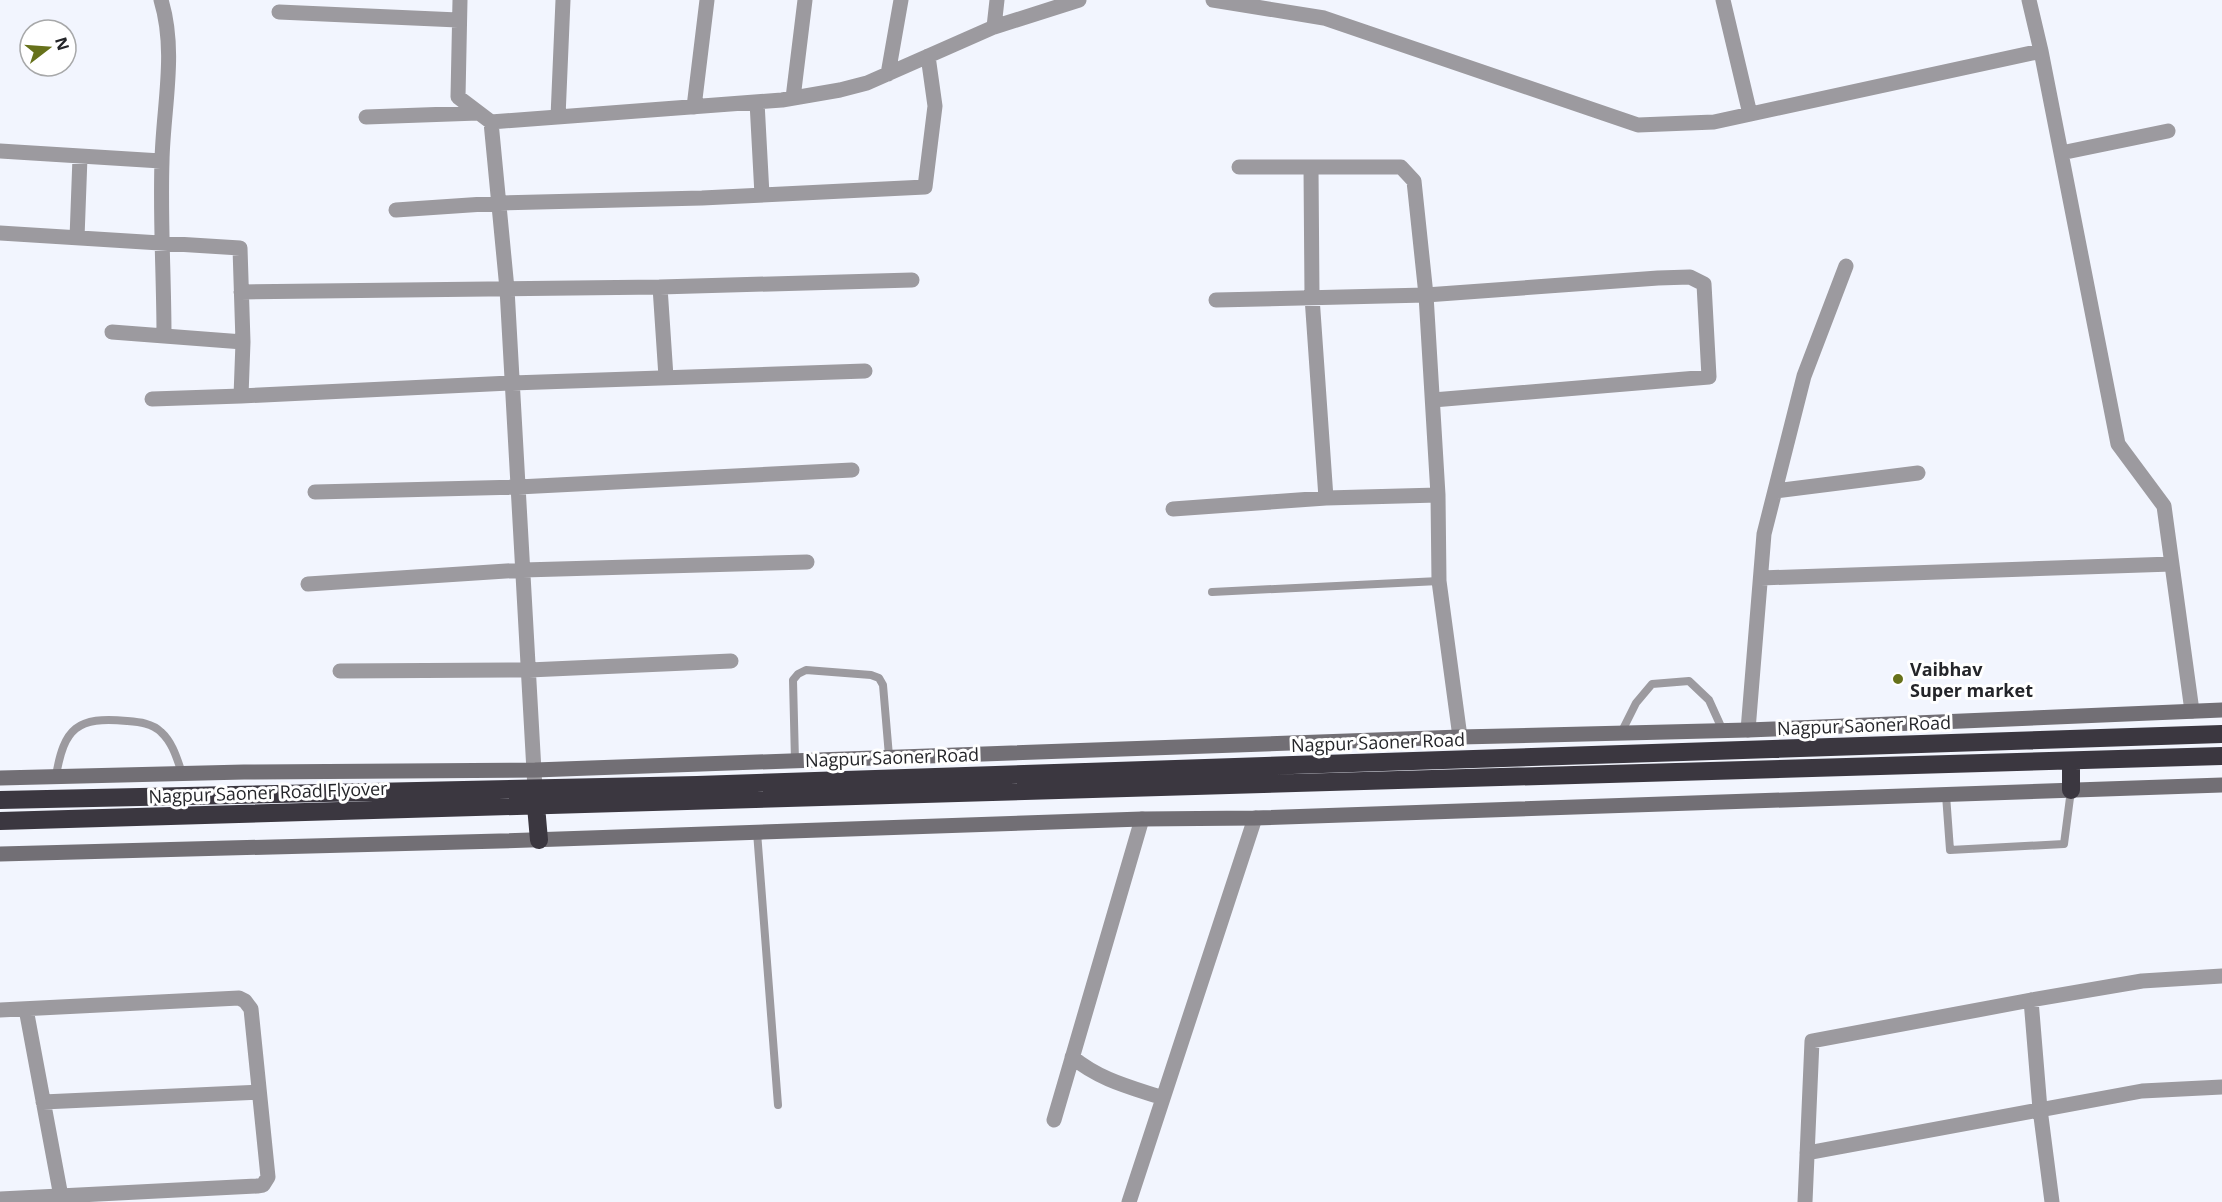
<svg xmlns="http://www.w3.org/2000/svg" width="2222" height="1202" font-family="'Open Sans',sans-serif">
<rect width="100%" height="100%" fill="#f2f5fe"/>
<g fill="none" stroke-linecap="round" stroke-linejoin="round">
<path stroke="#9c9a9f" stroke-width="8" d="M1212,592L1439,581
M1621,733L1636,703L1652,684L1689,681L1709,700L1723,731
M795,761L793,680L798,674L806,670L871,675L879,678L883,685L889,756
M56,776C64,728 77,716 127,721C139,722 152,723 161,732C173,743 177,759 182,773
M1946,795L1950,850L2064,844L2071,790
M757,832L778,1105"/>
<path stroke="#9c9a9f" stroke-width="15" d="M161,0C177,52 163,108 162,161C160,219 164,277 164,336
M460,0L458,97L491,122L507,289L535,789
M1213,0L1324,18L1638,125L1714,122L2041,51
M1723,0L1750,114
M2029,0L2041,51L2118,444L2164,506L2192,711
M279,12L458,20
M994,27L997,0
M888,74L901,0
M793,98L805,0
M757,102L762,195
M694,107L707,0
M366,117L478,113
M558,117L563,0
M491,122L782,100L840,90L867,83L994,27L1079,0
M0,151L161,161
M2061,153L2168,131
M1239,167H1401L1414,181L1426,295L1438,495L1439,581L1460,737
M1311,167L1312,297L1326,498
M396,210L499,203L702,198L925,187L935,106L928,56
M0,233L240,248L243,342
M77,238L80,157
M660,287L666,377
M241,292L660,287L912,280
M1216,300L1426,295L1658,278L1690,277L1704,284L1709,377L1433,400
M112,332L243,342L241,396L512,383L865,371
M152,399L241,396
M1775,491L1918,473
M315,492L518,487L852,470
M1173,509L1326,498L1438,495
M1761,578L2172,564
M308,584L523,570L807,562
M340,671L529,670L731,661
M1748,730L1764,534L1804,376L1846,266
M2031,1000L2040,1109L2052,1202
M26,1009L62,1202
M0,1010L239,998L245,1001L251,1009L268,1177L263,1185L257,1186L0,1199
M1072,1057C1100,1080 1130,1087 1163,1098
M43,1102L259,1092
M1054,1120L1142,819
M1807,1153L2142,1091L2222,1087
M1129,1202L1255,818
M1805,1202L1812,1041L2031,1000L2142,981L2222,976"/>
<path stroke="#726f75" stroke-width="15" d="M0,778L244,772L535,770L1460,737L1748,730L2222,710
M0,854L500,841L1142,819L1255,818L2222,785"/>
<path stroke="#3b3740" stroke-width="18" d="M2071,761V790
M0,800L697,785L2222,734
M536,806L539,840
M0,821L2222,756"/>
</g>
<circle fill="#66711a" stroke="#fff" stroke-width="2" cx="1898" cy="679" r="6"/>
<g text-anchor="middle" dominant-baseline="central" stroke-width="6" stroke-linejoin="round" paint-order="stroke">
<g font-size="18" font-weight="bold" fill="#242529" stroke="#fff" text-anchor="start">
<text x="1910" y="669">Vaibhav<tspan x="1910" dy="21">Super market</tspan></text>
</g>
<g font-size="18" fill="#242529" stroke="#fff">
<text transform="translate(1864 725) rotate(-2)">Nagpur Saoner Road</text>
<text transform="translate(1378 742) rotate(-2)">Nagpur Saoner Road</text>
<text transform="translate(892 757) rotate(-2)">Nagpur Saoner Road</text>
<text transform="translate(268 792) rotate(-2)">Nagpur Saoner Road Flyover</text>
</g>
</g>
<g transform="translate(48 48) rotate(73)"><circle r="28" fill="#ffffff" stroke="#a7a8a9" stroke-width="1.5"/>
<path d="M0-4.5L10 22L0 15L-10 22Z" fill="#66711a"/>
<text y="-9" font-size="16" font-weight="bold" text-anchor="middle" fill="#242529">N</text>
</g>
</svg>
